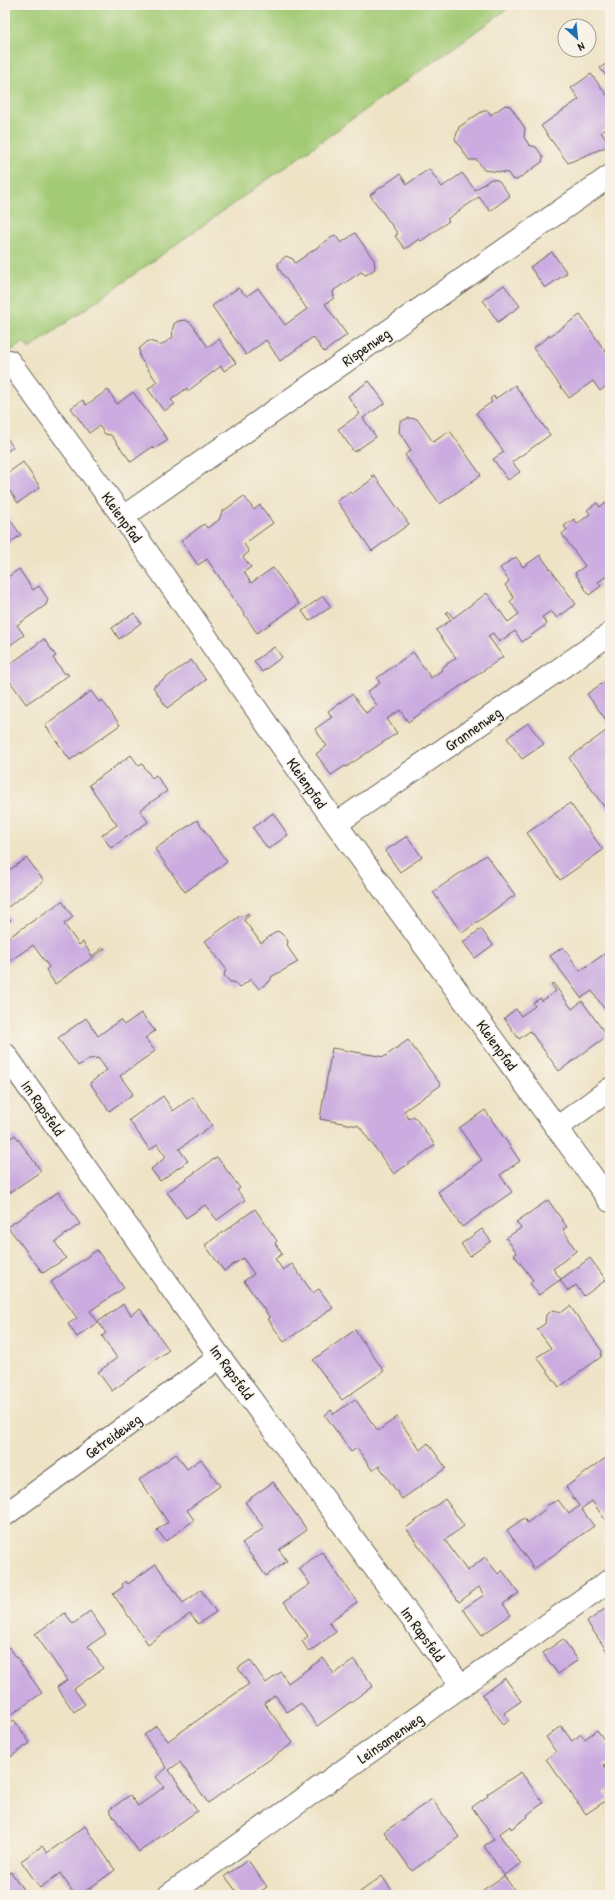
<svg xmlns="http://www.w3.org/2000/svg" width="615" height="1900" font-family="'Patrick Hand',sans-serif">
<rect width="100%" height="100%" fill="#f7f3e8"/>
<filter id="ink" filterUnits="userSpaceOnUse"><feTurbulence type="fractalNoise" baseFrequency=".025" numOctaves="2"/><feDisplacementMap in="SourceGraphic" scale="8" xChannelSelector="R" yChannelSelector="G"/><feConvolveMatrix kernelMatrix="1 2 1 2 8 2 1 2 1" color-interpolation-filters="sRGB"/></filter>
<filter id="wash" filterUnits="userSpaceOnUse"><feTurbulence type="fractalNoise" baseFrequency=".012" numOctaves="4" result="noise"/><feDisplacementMap in="SourceGraphic" scale="16" xChannelSelector="R" yChannelSelector="G"/><feGaussianBlur stdDeviation="0.9" result="paint"/><feColorMatrix in="noise" values="0 0 0 0 0 0 0 0 0 0 0 0 0 0 0 0 0 1.4 0 .05"/><feComposite in="paint" operator="in"/></filter>
<g filter="url(#wash)">
<rect width="100%" height="100%" fill="#efe3c6"/>
<path fill="#a3cb76" stroke="#607449" d="M5,5H513L29,349L24,342L5,355Z"/>
<g id="blocks">
<path fill="#cbabe0" d="M610,61V81L600,68Z
M591,74L610,99V126L601,132L610,145L568,163L541,126L579,99L571,88Z
M505,105L510,106L525,128L524,137L529,145L536,147L543,157L542,162L517,180L512,179L508,173L484,170L477,160H469L455,139L459,127L483,111H488L491,115Z
M429,169L442,187L462,173L475,190L491,179L498,180L510,196L490,211L479,197L447,219L449,221L421,241L419,239L405,249L395,236L398,234L370,195L400,174L407,184Z
M355,233L374,260L375,269L366,275L361,272L333,291L334,298L325,304L347,335L324,352L313,337L280,361L266,340L246,355L212,306L238,288L247,296L258,288L285,325L307,309L279,269L278,263L286,256L293,259L295,263L335,235L341,243Z
M552,252L567,273L545,288L530,267Z
M504,285L520,306L498,322L483,300Z
M580,315L610,358V383L600,391L593,381L569,398L533,348L547,338L549,335L550,336Z
M185,320L191,323L208,347L219,339L236,363L224,371L221,366L188,391L187,388L171,400L175,404L164,411L148,389L157,382L140,358L139,349L148,341L156,343L160,346L173,337L172,331L174,324L178,321Z
M369,381L385,403L363,418L376,437L354,452L338,429L360,414L348,396Z
M515,385L550,435L512,462L520,472L508,480L493,459L504,452L476,413L492,402L490,399L494,396L495,399Z
M108,390L117,404L133,392L168,440L154,449L152,447L131,462L111,435L105,434L99,426L89,433L71,408L83,400L86,405Z
M408,418L417,419L433,442L450,431L481,475L440,504L405,455L411,450L399,432L400,422Z
M5,435L13,447L5,453Z
M23,462L40,487L18,503L5,484V475Z
M374,475L409,524L372,551L337,501L350,492L352,494L374,478L372,476Z
M244,496L254,510L260,505L273,523L244,544L249,552L243,557L251,567L244,572L251,583L273,568L299,604L257,633L207,559L198,565L181,541L204,524L207,528L219,520L222,512Z
M597,503L600,507L605,503L610,511V574L598,582L601,586L589,595L575,573L585,566L562,534L567,530L564,526L574,519L577,524L590,514L587,510Z
M5,513L21,535L5,546Z
M540,555L576,604L557,618L551,611L542,617L547,624L522,642L515,631L499,642L493,633L488,636L503,657L408,722L400,710L387,719L397,733L346,767L345,766L331,775L316,754L327,746L315,729L332,717L328,711L352,694L366,713L377,705L367,692L380,683L377,678L413,652L431,678L442,670L441,668L456,658L436,630L451,620L446,613L448,611L453,618L487,593L508,622L519,614L510,602L514,598L505,585L509,581L500,568L516,557L523,567Z
M19,569L33,590L39,586L48,599L46,605L17,625L24,635L5,649V579Z
M323,596L331,607L309,621L302,611Z
M134,613L141,623L119,639L112,628Z
M44,639L56,656L53,658L65,674L67,673L69,675L26,704L5,674V668Z
M274,647L282,657L262,672L254,661Z
M191,660L206,680L167,708L153,687Z
M610,678V723L609,724L587,694Z
M91,691L99,702L102,700L120,725L70,760L45,725Z
M528,723L544,744L522,759L507,738Z
M610,728V811L608,812L569,758Z
M131,755L139,766L142,764L152,778L156,775L167,791L140,810L148,822L111,848L102,835L117,825L89,785Z
M570,803L603,850L560,880L527,833Z
M273,813L288,835L268,849L253,828Z
M197,820L227,862L185,892L155,849Z
M407,836L422,857L400,872L385,851Z
M486,855L515,895L462,933L433,892Z
M27,858L44,881L5,909V873Z
M62,901L73,917L64,924L79,945L83,942L92,956L104,947L105,949L55,984L46,970L49,967L33,945L7,963L5,960V940Z
M5,911L11,920L5,924Z
M248,913L250,915L244,920L261,943L277,931L281,933L288,941L287,946L298,962L271,977V980L259,989L251,979L239,988L234,982H230L224,975L226,969L205,941L241,915L243,917Z
M481,929L493,945L475,958L463,942Z
M563,947L580,971L610,950V1017L592,991L581,998L550,956Z
M553,983L572,1009L582,1001L607,1036L559,1071L530,1031L519,1039L504,1018L516,1009L521,1016L535,1006L533,1003L540,998L542,1001L556,991L551,984Z
M141,1013L155,1031L145,1038L155,1051L120,1076L133,1094L109,1111L90,1083L107,1070L98,1058L89,1059L78,1066L58,1038L86,1018L98,1036L120,1020L124,1025Z
M408,1040L441,1085L404,1111L409,1119L414,1116L435,1145L394,1174L359,1126L320,1119L332,1048L384,1057Z
M163,1096L173,1111L193,1097L212,1125L179,1149L188,1161L160,1181L151,1169L166,1157L157,1144L150,1150L129,1120Z
M485,1110L520,1161L500,1175L512,1192L462,1227L438,1192L482,1160L459,1128Z
M15,1135L41,1171L5,1196V1142Z
M217,1157L240,1188L237,1190L245,1200L217,1220L205,1205L186,1218L167,1192Z
M58,1192L80,1224L55,1242L66,1258L43,1273L8,1227Z
M548,1200L567,1227L563,1229L576,1251L553,1269L561,1279L539,1295L530,1283L533,1280L514,1255L517,1253L506,1238L521,1228L516,1222Z
M255,1209L277,1241L275,1243L282,1254L275,1259L283,1270L292,1264L313,1293L319,1289L333,1308L284,1342L268,1319L270,1318L244,1281L254,1274L243,1258L224,1271L205,1245Z
M482,1229L491,1241L470,1256L461,1244Z
M97,1250L124,1288L90,1311L98,1322L77,1337L68,1324L77,1318L51,1282Z
M590,1258L606,1280L584,1296L576,1285L568,1291L560,1280Z
M123,1304L131,1315L140,1309L169,1350L112,1391L98,1372L117,1358L102,1336L106,1333L98,1322Z
M570,1306L602,1351L601,1357L559,1387L537,1357L551,1348L537,1329L545,1324L546,1315L553,1310L562,1312Z
M355,1330L384,1371L342,1400L313,1360Z
M355,1399L378,1431L397,1417L420,1450L428,1443L446,1468L402,1499L379,1466L372,1470L357,1448L351,1452L325,1415L331,1410L334,1414Z
M176,1454L187,1469L201,1459L220,1486L187,1510L194,1520L166,1541L157,1530L168,1522L139,1480Z
M607,1457L610,1461V1527L592,1501L581,1509L594,1526L534,1569L507,1530L524,1518L527,1523L547,1508L546,1506L558,1500L569,1514L579,1506L566,1487Z
M273,1482L307,1530L279,1550L287,1561L266,1576L242,1543L264,1528L245,1502Z
M445,1499L464,1526L445,1540L467,1571L485,1557L498,1574L502,1570L519,1593L503,1604L511,1615L482,1635L463,1609L484,1595L479,1587L459,1602L406,1528Z
M322,1552L357,1602L329,1622L336,1632L309,1652L302,1641L308,1636L284,1602L310,1584L299,1568Z
M156,1564L183,1603L201,1590L216,1612L198,1624L190,1614L148,1644L113,1594L123,1587L122,1584L126,1581L128,1584Z
M606,1608L610,1613L609,1654L587,1622Z
M90,1611L106,1634L88,1646L103,1668L74,1689L85,1704L74,1712L57,1687L67,1680L35,1634L65,1613L73,1624Z
M563,1639L578,1660L558,1674L543,1653Z
M9,1647L42,1693L5,1719V1650Z
M323,1658L334,1674L354,1660L373,1686L317,1726L301,1703L287,1712L275,1695L264,1703L293,1743L208,1803L180,1762L169,1770L197,1811L139,1852L109,1810L130,1795L138,1806L164,1787L156,1777L167,1768L144,1735L156,1726L168,1741L249,1684L238,1668L250,1660L266,1683L281,1672L288,1683Z
M505,1678L521,1701L504,1713L509,1720L504,1725L482,1695Z
M14,1720L30,1743L5,1761V1726Z
M561,1726L572,1741L581,1734L585,1739L597,1730L610,1748V1760L604,1765L610,1774V1789L604,1793L608,1799L586,1814L546,1759L556,1752L546,1737Z
M521,1772L543,1803L527,1815L528,1817L511,1829L510,1826L499,1834L521,1864L504,1875L484,1846L494,1839L472,1807L488,1796L487,1794Z
M432,1799L459,1837L412,1871L384,1832Z
M85,1826L115,1870L80,1895H75L60,1873L40,1888L21,1861L42,1846L47,1853Z
M248,1860L267,1887L255,1895H239L225,1876Z
M11,1872L24,1891L26,1890L29,1895H5V1876Z
M382,1876L395,1895H356Z
M504,1876L518,1895H486L483,1890Z"/>
</g>
</g>
<g filter="url(#ink)">
<use href="#blocks" fill-opacity="0" stroke="#666258" stroke-width="1"/>
<g fill="none" stroke-linecap="round" stroke-linejoin="round">
<g stroke="#666258" stroke-width="24">
<path id="minor" d="M9,361L123,517L336,824L610,1201
M123,517L610,176
M336,824L610,634
M5,1054L220,1357L462,1687
M558,1127L610,1089
M5,1515L220,1357
M169,1895L610,1580"/>
</g>
<use href="#minor" stroke="#fff" stroke-width="22"/>
</g>
</g>
<g text-anchor="middle" dominant-baseline="central" stroke-width="3" stroke-linejoin="round" paint-order="stroke">
<g font-size="15" fill="#1c1c1c" stroke="#f7f3e8">
<text transform="translate(366 347) rotate(-35)">Rispenweg</text>
<text transform="translate(122 517) rotate(54)">Kleienpfad</text>
<text transform="translate(473 729) rotate(-35)">Grannenweg</text>
<text transform="translate(307 783) rotate(55)">Kleienpfad</text>
<text transform="translate(497 1045) rotate(54)">Kleienpfad</text>
<text transform="translate(43 1108) rotate(55)">Im Rapsfeld</text>
<text transform="translate(232 1372) rotate(54)">Im Rapsfeld</text>
<text transform="translate(113 1436) rotate(-36)">Getreideweg</text>
<text transform="translate(423 1634) rotate(54)">Im Rapsfeld</text>
<text transform="translate(390 1738) rotate(-35)">Leinsamenweg</text>
</g>
</g>
<rect width="615" height="1900" fill="none" stroke="#f7f3e8" stroke-width="20"/>
<g transform="translate(577 38) rotate(153)"><circle r="19" fill="#f7f3e8" stroke="#9f9d96"/>
<path d="M0-3L7 15L0 10L-7 15Z" fill="#1f6fb2"/>
<text y="-6" font-size="11" font-weight="bold" text-anchor="middle" fill="#1c1c1c">N</text>
</g>
</svg>
